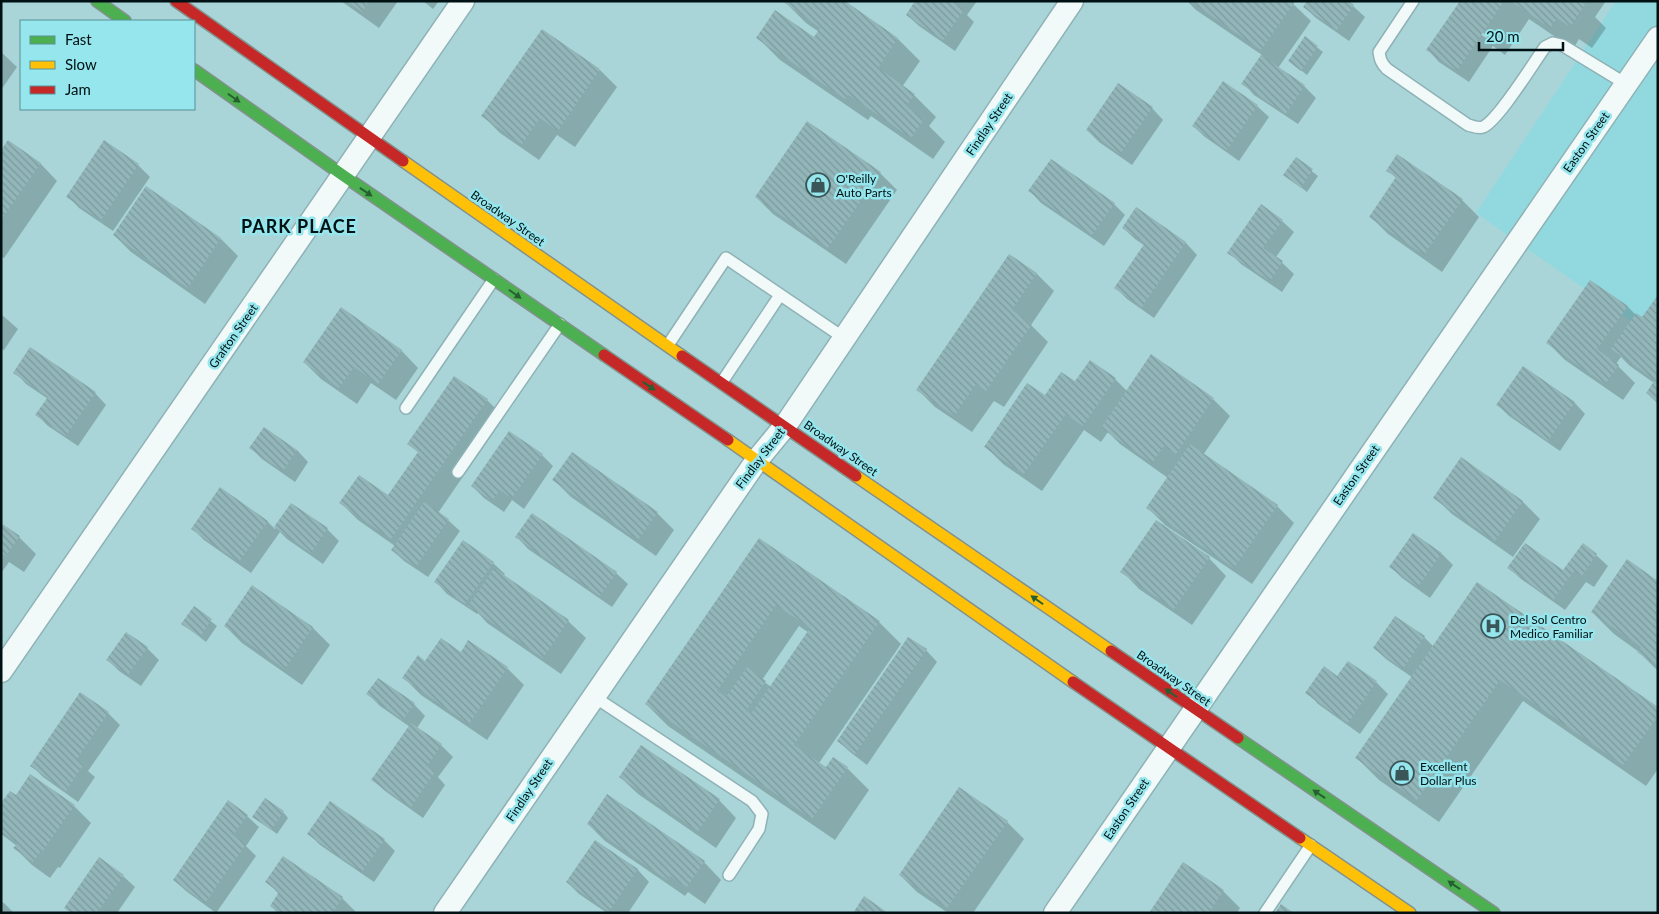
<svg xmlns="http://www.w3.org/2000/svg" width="1659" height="914" font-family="Lato,sans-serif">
<defs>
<pattern id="building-back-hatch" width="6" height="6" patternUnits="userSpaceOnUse" patternTransform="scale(1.25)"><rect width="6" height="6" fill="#92b6b9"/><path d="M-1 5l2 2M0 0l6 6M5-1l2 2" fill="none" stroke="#7c9b9e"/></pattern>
</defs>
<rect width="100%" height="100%" fill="#a9d5d9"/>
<path fill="#92d9df" d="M1616,1H1658V340L1476,213Z"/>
<path fill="#0003" fill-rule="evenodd" d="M341,1H398L379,28Z
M423,1H439L433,9Z
M784,1H843L898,39L920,61L902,87L914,95L936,117L929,126L945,142L933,159L871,116L868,120L780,60L758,38H815L819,32L806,23Z
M916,1H977L967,15L974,22L955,51L919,26L907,15Z
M1187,1H1290L1311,21L1278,68L1304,86L1316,98L1298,124L1254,95L1243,83L1262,55L1196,10Z
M1462,1H1606L1595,17L1606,28L1592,48L1579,39L1573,49L1529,19L1505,55L1493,46L1469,82L1439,62L1428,50ZM1477,29L1488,36L1486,38L1477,32Z
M1353,6L1365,17L1349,41L1316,18L1304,7Z
M1305,38L1323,52L1307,75L1289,61Z
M1,52L17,67L1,90Z
M600,70L617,87L575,147L557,135L539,160L500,133L483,116Z
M1223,82L1257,106L1269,117L1239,161L1205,137L1193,126Z
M1152,108L1163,120L1132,165L1099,142L1087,130Z
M105,142L138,165L150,177L113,231L79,208L68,196Z
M1,153L40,163L57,181L4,258L1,257Z
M1296,159L1318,176L1307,192L1285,175Z
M1388,170L1462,200L1479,217L1442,272L1388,234L1371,217L1397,179Z
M880,173L897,190L846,264L773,214L756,197Z
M146,188L221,239L238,256L205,304L131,252L114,235Z
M1030,191L1114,204L1125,215L1104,246L1041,203Z
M1136,209L1186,243L1197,255L1154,318L1127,299L1116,288L1145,246L1135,239L1123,228Z
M1282,221L1294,232L1276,257L1294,274L1282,292L1241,264L1229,252Z
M1010,256L1037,274L1054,291L1031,325L1048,342L1004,407L994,401L972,432L935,407L918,390Z
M1658,297V404L1647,393L1654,383L1630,366L1621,357L1616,364L1635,383L1623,400L1565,360L1548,343L1627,306L1636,315L1643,319Z
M1,314L18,329L4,350L1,349Z
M401,350L418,368L396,400L371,383L357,404L321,379L304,362Z
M1090,362L1115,379L1127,391L1213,399L1230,416L1203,455L1277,506L1294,523L1252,584L1165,525L1148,508L1168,478L1120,444L1108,432L1101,442L1084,430L1042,491L1003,464L986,447L1075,383Z
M15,372L95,393L106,405L78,446L48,426L37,415L48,399L26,384Z
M455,377L487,400L504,417L438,513L448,520L460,531L428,577L404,561L392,550L395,546L358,520L341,503L389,496L419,453L409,444Z
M1574,402L1585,414L1560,451L1509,416L1497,404Z
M251,448L297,450L308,462L295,482L262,459Z
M542,455L553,466L524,509L512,500L504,512L484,498L472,486Z
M1461,459L1523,502L1540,519L1513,557L1452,514L1434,497Z
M554,480L657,513L674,530L656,556L571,497Z
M221,489L268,522L275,529L292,504L327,529L339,541L323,564L287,539L280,532L251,573L204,540L193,529Z
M1156,522L1209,558L1226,576L1192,625L1139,589L1122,571Z
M1,525L19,537L36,554L24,572L9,562L1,573Z
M1413,534L1442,554L1453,565L1430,598L1402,578L1391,567Z
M517,537L616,573L628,584L612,607L528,549Z
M759,540L879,622L901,644L819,763L827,769L847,768L869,790L835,840L668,726L646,704ZM799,626L809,633L771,687L762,680Z
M1596,555L1608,566L1594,587L1586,582L1565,610L1521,579L1509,568L1564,572Z
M493,563L505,574L503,576L568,621L586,638L561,674L487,623L478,613L477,614L447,594L436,582Z
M1658,582V671L1639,652L1614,634L1592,612Z
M253,587L313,628L330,645L302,685L242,643L225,626Z
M194,608L217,626L206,642L183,624Z
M1395,617L1424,637L1434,647L1658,709V769L1646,786L1523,701L1439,822L1379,780L1357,758L1413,678L1386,659L1374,648Z
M126,634L147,648L159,660L141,686L119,671L108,660Z
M469,642L507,668L524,685L487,740L421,695L404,678L425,662L461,653Z
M926,650L937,662L867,765L850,752L838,741Z
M1348,663L1376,682L1388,694L1360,734L1318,704L1307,692L1338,678Z
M81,694L108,713L120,725L88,771L95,777L78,802L43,777L32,766Z
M368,694L414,704L425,716L417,728L441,745L453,757L438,777L445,785L423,818L385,791L373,780L410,727L380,706Z
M641,747L719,800L736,818L716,848L638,794L620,777Z
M16,796L74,806L91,823L60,868L58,867L50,878L32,865L15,848L17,846L1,834V805Z
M608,796L704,862L721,880L705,904L688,892L685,896L605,841L588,824Z
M283,812L288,818L277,834L254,817Z
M247,816L259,827L246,846L256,856L216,913L186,891L174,880Z
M1007,822L1024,839L973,913H948L917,892L900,875Z
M309,834L384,840L395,851L374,882L320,845Z
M595,841L638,870L649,882L628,913H607L579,894L567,882Z
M123,876L135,887L117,913H71Z
M267,882L342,898L357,913H278L271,906L279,894Z
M1223,891L1240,908L1237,913H1150Z
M1,901L5,904L14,913H1Z"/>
<path fill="url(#building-back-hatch)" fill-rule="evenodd" d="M347,1H369L362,12Z
M782,1H845L898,38L878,68L915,94L906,106L924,119L911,138L849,95L845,99L756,38L775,10L814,37L820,28Z
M915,1H958L956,4L964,10L943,40L906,15Z
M1190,1H1293L1294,3L1261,50Z
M1307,1H1349L1354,5L1337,30L1303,7Z
M1460,1H1504L1457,71L1426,50Z
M1511,1H1580L1585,5L1570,27L1557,18L1550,28Z
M542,29L600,69L558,131L540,118L522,144L481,116Z
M1305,36L1318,46L1301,71L1288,61Z
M1261,55L1305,85L1286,114L1241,84Z
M1223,81L1258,105L1227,150L1192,126Z
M1118,83L1153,107L1120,154L1086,130Z
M807,121L881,172L828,248L755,197Z
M8,140L41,163L1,220V150Z
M104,140L139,164L101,220L66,197Z
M1397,154L1463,199L1424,255L1369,217L1396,177L1386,171Z
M1296,157L1313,169L1301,188L1283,175Z
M1051,159L1115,203L1092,235L1028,191Z
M146,186L221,238L188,288L113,235Z
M1261,204L1283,220L1263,248L1283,261L1270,281L1227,253Z
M1136,207L1186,242L1142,307L1114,288L1145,243L1122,228Z
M1009,254L1037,273L1012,310L1032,324L986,391L976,384L954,416L916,390Z
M1590,280L1628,306L1597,349L1619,365L1605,384L1546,343Z
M1658,295V402L1646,393L1655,380L1611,349L1636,313L1642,317Z
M341,307L402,350L378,384L354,367L339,388L303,362Z
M30,347L96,392L66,436L35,415L48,397L13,373Z
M1151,354L1214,398L1176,454L1164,446L1152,463L1101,428Z
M1090,360L1116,378L1083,426L1066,414L1024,474L984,447L1027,383L1045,395L1061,372L1075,381Z
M1523,366L1575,402L1548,441L1496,405Z
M454,376L488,399L391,539L339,503L359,475L388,495L418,452L407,444Z
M264,427L297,450L283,471L249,448Z
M509,431L543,454L512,498L500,490L492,501L471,486Z
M1190,444L1278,505L1234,568L1146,508Z
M572,452L658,512L638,540L552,480Z
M1461,457L1523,501L1495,541L1433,498Z
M220,487L268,521L239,562L191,529Z
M424,502L449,519L416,567L391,550Z
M291,503L328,528L311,553L274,527Z
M532,513L617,572L600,596L515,537Z
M1156,520L1210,557L1174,609L1120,572Z
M1,523L20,536L6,556L1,553Z
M1413,533L1442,553L1418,587L1389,567Z
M759,538L880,621L794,745L826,767L833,757L848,767L812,819L645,704ZM776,605L810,628L751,714L746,711L766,681L747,667L726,697L717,691Z
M463,540L494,562L465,604L434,582Z
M1525,543L1563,570L1583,543L1597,554L1582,576L1574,571L1553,600L1507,568Z
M1627,559L1658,581V666L1637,652L1641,647L1591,612Z
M494,568L569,620L543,658L468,606Z
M1477,582L1658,707V716L1623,765L1500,680L1417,800L1355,758Z
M252,585L313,627L285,669L224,626Z
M194,606L212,619L200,637L181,624Z
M1395,616L1425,636L1403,669L1373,648Z
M126,632L148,647L128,675L106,660Z
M908,637L927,649L855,754L837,741Z
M441,638L461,652L468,640L508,667L469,724L402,678L418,655L425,661Z
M1348,661L1377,681L1348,723L1305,693L1324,666L1337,676Z
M378,678L415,703L403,720L366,694Z
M80,692L109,712L77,759L84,764L66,791L30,766Z
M411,723L442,744L427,766L435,772L411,807L371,780Z
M641,745L720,799L698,831L619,777Z
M30,774L75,805L42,852L41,851L33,862L13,848L18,843L1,831V803L10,791L16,795Z
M959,787L1008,821L947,908L899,875Z
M607,794L705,861L687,887L670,876L667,880L587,824Z
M265,798L284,811L271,830L252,817Z
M228,800L248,815L233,835L246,844L205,903L173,880Z
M330,801L385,839L362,872L307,834Z
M595,840L638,869L609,912L566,882Z
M283,856L343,897L334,911L337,913H279L270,906L279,892L265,882Z
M99,857L124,875L97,913H71L64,908Z
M1183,862L1224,890L1209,913H1149Z
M864,896L888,913H853Z
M1281,904L1294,913H1275Z"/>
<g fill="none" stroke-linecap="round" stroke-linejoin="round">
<g stroke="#8eb2b5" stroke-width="14">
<path id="lane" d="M1413,1L1379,52C1380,59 1381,63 1387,69L1468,125C1473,126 1478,129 1483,127C1498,121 1534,62 1545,47L1553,43L1562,45L1626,84
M668,345L726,258L844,338
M722,382L780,295
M406,408L494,279
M458,472L560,324
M593,696L752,801L762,814L759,829L729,875
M1265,913L1311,845"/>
</g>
<g stroke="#8eb2b5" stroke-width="25">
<path id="street" d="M1,671L463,1
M445,913L757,460L785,426L1072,1
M1055,913L1658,38"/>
</g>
<g stroke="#82928c" stroke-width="14">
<path id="fast" d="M97,1L125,21
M194,70L344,176L604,355
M1238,738L1494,913"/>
</g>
<g stroke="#82928c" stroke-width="14">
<path id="slow" d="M403,161L682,356
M728,440L1073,682
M856,476L1111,651
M1300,838L1410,913"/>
</g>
<g stroke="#82928c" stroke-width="14">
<path id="jam" d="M176,1L403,161
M604,355L728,440
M682,356L856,476
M1111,651L1238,738
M1073,682L1300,838"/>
</g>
<use href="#lane" stroke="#f2f9f9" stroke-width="11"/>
<use href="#street" stroke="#f2f9f9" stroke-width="22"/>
<use href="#fast" stroke="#4caf50" stroke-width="11"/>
<use href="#slow" stroke="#ffc107" stroke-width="11"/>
<use href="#jam" stroke="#c62828" stroke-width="11"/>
</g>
<defs><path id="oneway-solid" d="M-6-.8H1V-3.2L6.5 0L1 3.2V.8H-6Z" transform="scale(1.25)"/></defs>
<g fill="#266032">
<use href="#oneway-solid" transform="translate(234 98) rotate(35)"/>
<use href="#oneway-solid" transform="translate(366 192) rotate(34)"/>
<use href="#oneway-solid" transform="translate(515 294) rotate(35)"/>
<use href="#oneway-solid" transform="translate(649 386) rotate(34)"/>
<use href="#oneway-solid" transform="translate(1037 600) rotate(-145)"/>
<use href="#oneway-solid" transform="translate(1171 693) rotate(-145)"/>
<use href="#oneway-solid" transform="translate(1319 794) rotate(-146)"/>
<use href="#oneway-solid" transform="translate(1454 885) rotate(-146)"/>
</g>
<defs>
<g id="shop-ring" transform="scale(1.25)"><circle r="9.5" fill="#95e6ed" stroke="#3b5658" stroke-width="1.5"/><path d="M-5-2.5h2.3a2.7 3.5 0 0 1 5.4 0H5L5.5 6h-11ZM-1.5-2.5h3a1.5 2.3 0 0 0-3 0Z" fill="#3b5658"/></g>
<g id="hospital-ring" transform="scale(1.25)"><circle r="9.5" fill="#95e6ed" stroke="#3b5658" stroke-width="1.5"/><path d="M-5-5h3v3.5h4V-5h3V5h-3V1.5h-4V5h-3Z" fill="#3b5658"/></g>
</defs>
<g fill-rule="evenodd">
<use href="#shop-ring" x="818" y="185"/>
<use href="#hospital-ring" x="1493" y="626"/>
<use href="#shop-ring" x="1402" y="773"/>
</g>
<g text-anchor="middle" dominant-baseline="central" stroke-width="5" stroke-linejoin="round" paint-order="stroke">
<g font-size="12" fill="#001113" stroke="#95e6ed">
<text transform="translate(989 124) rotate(-56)">Findlay Street</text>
<text transform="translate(1586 142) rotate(-55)">Easton Street</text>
<text transform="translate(508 218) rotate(35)">Broadway Street</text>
<text transform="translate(233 336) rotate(-55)">Grafton Street</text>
<text transform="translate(841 448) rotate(35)">Broadway Street</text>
<text transform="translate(760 458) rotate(-53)">Findlay Street</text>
<text transform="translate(1356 475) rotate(-55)">Easton Street</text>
<text transform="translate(1174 678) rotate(35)">Broadway Street</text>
<text transform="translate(529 790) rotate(-56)">Findlay Street</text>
<text transform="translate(1126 809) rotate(-56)">Easton Street</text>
</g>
<g font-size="12" fill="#001113" stroke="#95e6ed" text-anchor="start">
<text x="836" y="178">O'Reilly<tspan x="836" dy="14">Auto Parts</tspan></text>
<text x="1510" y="619">Del Sol Centro<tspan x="1510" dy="14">Medico Familiar</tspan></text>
<text x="1420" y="766">Excellent<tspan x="1420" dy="14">Dollar Plus</tspan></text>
</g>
<g font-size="18" font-weight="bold" letter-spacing="1" fill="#001113" stroke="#95e6ed">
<text x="299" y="226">PARK PLACE</text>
</g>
</g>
<rect width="1659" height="914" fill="none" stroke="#001113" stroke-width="5"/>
<rect x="20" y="20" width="175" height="90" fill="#95e6ed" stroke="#599196"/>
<rect x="30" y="36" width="25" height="8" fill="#4caf50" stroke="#599196"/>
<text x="65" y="45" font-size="15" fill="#001113">Fast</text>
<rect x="30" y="61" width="25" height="8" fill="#ffc107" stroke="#599196"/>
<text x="65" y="70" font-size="15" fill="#001113">Slow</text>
<rect x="30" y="86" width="25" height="8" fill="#c62828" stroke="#599196"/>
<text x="65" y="95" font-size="15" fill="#001113">Jam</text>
<path d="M1479 42v8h84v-8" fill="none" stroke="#001113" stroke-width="2.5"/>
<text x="1486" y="42" font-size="15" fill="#001113" stroke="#95e6ed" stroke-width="4" paint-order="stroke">20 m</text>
</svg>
